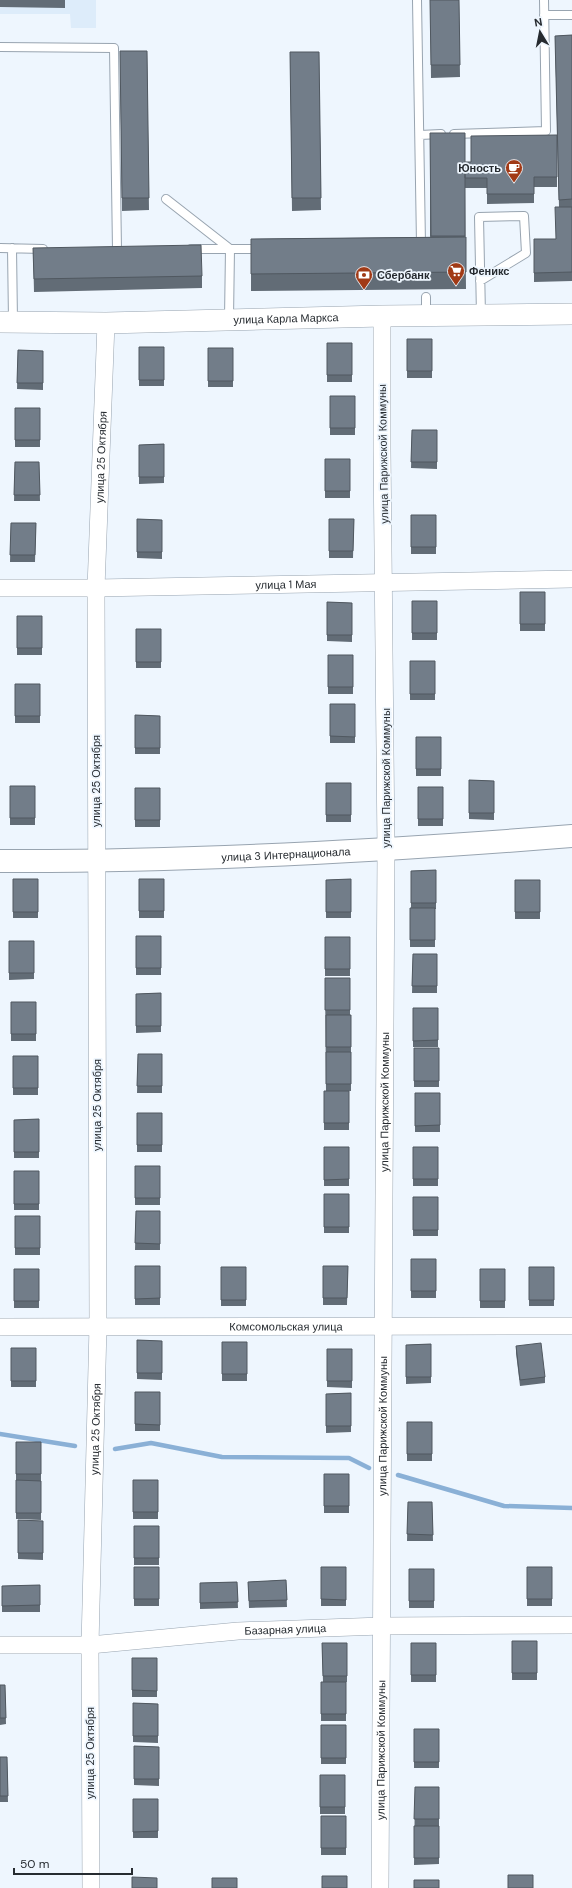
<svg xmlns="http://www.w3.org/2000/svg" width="572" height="1888" font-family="'DM Sans',sans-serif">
<rect width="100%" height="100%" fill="#eef6fe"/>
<path fill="#ddecfa" d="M0,0H96V28H71L70,14H0Z"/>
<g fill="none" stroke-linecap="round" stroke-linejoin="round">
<path stroke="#8ab0d6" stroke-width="4.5" d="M0,1434L75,1446
M115,1449L151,1443L222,1457L349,1458L369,1468
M398,1475L504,1506L572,1508"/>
<g stroke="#98a4b0" stroke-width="10">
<path id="service" d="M417,0L421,244L419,245
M544,15H572
M0,47L114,48L117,250
M454,134L546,131L544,0
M420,135L441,134
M166,199L230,249L229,319
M0,248L43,249
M12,248L13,321
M191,249H261
M480,281L526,253L524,216L479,217L481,315
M426,316V297"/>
</g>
<g stroke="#98a4b0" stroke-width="18">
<g id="minor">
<path id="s1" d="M0,588H96L572,579"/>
<path id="s2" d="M0,1327L572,1326"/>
<path id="s3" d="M0,1645H90L238,1631L382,1626L572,1625"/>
<path id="s4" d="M91,1888L90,1645L98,1326L96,588L106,323"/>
<path id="s5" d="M380,1888L386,850L382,450V316"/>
</g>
</g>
<g stroke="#98a4b0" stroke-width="22">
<g id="tertiary">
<path id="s6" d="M0,322L106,323L382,316L572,314"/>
</g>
</g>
<g stroke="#98a4b0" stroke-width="24">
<g id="secondary">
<path id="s7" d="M0,861C191,862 382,851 572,836"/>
</g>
</g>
<use href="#service" stroke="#fff" stroke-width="8"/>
<use href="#minor" stroke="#fff" stroke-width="17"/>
<use href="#tertiary" stroke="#fff" stroke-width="21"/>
<use href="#secondary" stroke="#fff" stroke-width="22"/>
</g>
<path fill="#626c76" d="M0,0H65V8L0,7Z
M430,0H459L460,77L431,78Z
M572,35V281L534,282V239H556L559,207L555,36Z
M120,51H147L149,210L122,211Z
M290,52H319L321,210L292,211Z
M430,133L465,162H471L557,135V187H534V203L487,204V188H465L466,289L251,291V239L430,237Z
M33,248L202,276V288L34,292Z
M407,339H432V378H407Z
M327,343H352V382H327Z
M139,347H164V386H139Z
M208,348H233V387H208Z
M18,350L43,351V390L17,389Z
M330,396H355V435H330Z
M15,408H40V447H15Z
M412,430H437V469L411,468Z
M164,444V483L139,484V445Z
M325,459H350V498H325Z
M15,462H39L40,501H14Z
M411,515H436V554H411Z
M137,519L162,520V559L137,558Z
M329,519H354L353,558H329Z
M11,523H36L35,562H10Z
M520,592H545V631H520Z
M412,601H437V640H412Z
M327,602L352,603V642L327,641Z
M17,616H42V655H17Z
M136,629H161V668H136Z
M328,655H353V694H328Z
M410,661H435V700H410Z
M15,684H40V723H15Z
M330,704H355V743H330Z
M135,715L160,716V754H135Z
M416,737H441V776H416Z
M469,780L494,781V820L469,819Z
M326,783H351V822H326Z
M10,786H35V825H10Z
M418,787H443V826H418Z
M135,788H160V827H135Z
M436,870V909H435V947H410V908H411V871Z
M13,879H38V918H13Z
M139,879H164V918H139Z
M351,879V918H326V880Z
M515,880H540V919H515Z
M136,936H161V975H136Z
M325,937H350V976H325Z
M9,941H34V979L9,980Z
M413,954H437V993H412Z
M325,978H350V1015H351V1091H343H349V1130H324V1091H326Z
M161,993V1032L136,1033V994Z
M11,1002H36V1041H11Z
M413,1008H438V1047H413Z
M414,1048H439V1087H414Z
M138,1054H162V1093H137Z
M13,1056H38V1095H13Z
M415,1093H440V1132H415Z
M137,1113H162V1152H137Z
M39,1119V1158H14V1120Z
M324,1147H349V1186H324Z
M413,1147H438V1186H413Z
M135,1166H160V1205H135Z
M14,1171H39V1210H14Z
M324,1194H349V1233H324Z
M413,1197H438V1236H413Z
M136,1211H160V1250H135Z
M15,1216H40V1255H15Z
M411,1259H436V1298H411Z
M135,1266H160V1305H135Z
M323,1266H348L347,1305H323Z
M221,1267H246V1306H221Z
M529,1267H554V1306H529Z
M14,1269H39V1308H14Z
M480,1269H505V1308H480Z
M137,1340L162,1341V1380L137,1379Z
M222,1342H247V1381H222Z
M431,1344V1383L406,1384V1345Z
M516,1346L545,1377V1383L520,1386L516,1353Z
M11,1348H36V1387H11Z
M327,1349H352V1388L327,1387Z
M135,1392H160V1431H135Z
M351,1393V1432L326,1433V1394Z
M407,1422H432V1461H407Z
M16,1442H41V1520L16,1519Z
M324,1474H349V1513H324Z
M133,1480H158V1519H133Z
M408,1502H432L433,1541H407Z
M18,1520L43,1521V1560L18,1559Z
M134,1526H159V1565H134Z
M134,1567H159V1606H134Z
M321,1567H346V1606H321Z
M527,1567H552V1606H527Z
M409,1569H434V1608H409Z
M286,1580L287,1607L249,1608L248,1582Z
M237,1582L238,1608L200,1609V1583Z
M40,1585V1612H2V1586Z
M512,1641H537V1680H512Z
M322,1643H347V1682H346V1721H321V1682H323Z
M411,1643H436V1682H411Z
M132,1658H157V1697H132Z
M0,1685H5L6,1724L0,1725Z
M133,1703L158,1704V1743L133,1742Z
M321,1725H346V1764H321Z
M414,1729H439V1768H414Z
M134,1746L159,1747V1786L134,1785Z
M0,1757H7L8,1802H0Z
M320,1775H345V1814H320Z
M415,1787H439V1864L414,1865Z
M133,1799H158V1838H133Z
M321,1816H346V1855H321Z"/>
<path fill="#727d89" stroke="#505860" d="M430,0H459L460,65H431Z
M572,35V199L559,200L555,36Z
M120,51H147L149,198H122Z
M290,52H319L321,198H292Z
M430,133H465V236H431Z
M557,135V177H534V194H487V178H465V162H471V136Z
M555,207H572V272L534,273V239H556Z
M466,237V272L251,274V239Z
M201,245L202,276L34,279L33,248Z
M407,339H432V371H407Z
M327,343H352V375H327Z
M139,347H164V380H139Z
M208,348H233V381H208Z
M18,350L43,351V383H17Z
M330,396H355V428H330Z
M15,408H40V440H15Z
M412,430H437V462H411Z
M164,444V477H139V445Z
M325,459H350V491H325Z
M15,462H39L40,495H14Z
M411,515H436V547H411Z
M137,519L162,520V552H137Z
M329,519H354L353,551H329Z
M11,523H36L35,555H10Z
M520,592H545V624H520Z
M412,601H437V633H412Z
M327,602L352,603V635H327Z
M17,616H42V648H17Z
M136,629H161V662H136Z
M328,655H353V687H328Z
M410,661H435V694H410Z
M15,684H40V716H15Z
M330,704H355V737L330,736Z
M135,715L160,716V748H135Z
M416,737H441V769H416Z
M469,780L494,781V813H469Z
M326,783H351V815H326Z
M10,786H35V818H10Z
M418,787H443V819H418Z
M135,788H160V820H135Z
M436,870V903H411V871Z
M13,879H38V912H13Z
M139,879H164V911H139Z
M351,879V912H326V880Z
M515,880H540V912H515Z
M410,908H435V940H410Z
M136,936H161V968H136Z
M325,937H350V969H325Z
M9,941H34V973H9Z
M413,954H437V986H412Z
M325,978H350V1010H325Z
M161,993V1026H136V994Z
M11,1002H36V1034H11Z
M413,1008H438V1040L413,1041Z
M326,1015H351V1047H326Z
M414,1048H439V1081H414Z
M326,1052H351V1084H326Z
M138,1054H162V1086H137Z
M13,1056H38V1088H13Z
M324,1091H349V1123H324Z
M415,1093H440V1125L415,1126Z
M137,1113H162V1145H137Z
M39,1119V1152H14V1120Z
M324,1147H349V1179L324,1180Z
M413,1147H438V1179H413Z
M135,1166H160V1198H135Z
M14,1171H39V1204H14Z
M324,1194H349V1227H324Z
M413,1197H438V1230H413Z
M136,1211H160V1244L135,1243Z
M15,1216H40V1248H15Z
M411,1259H436V1291H411Z
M135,1266H160V1298L135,1299Z
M323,1266H348L347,1298H323Z
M221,1267H246V1300H221Z
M529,1267H554V1300H529Z
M14,1269H39V1301H14Z
M480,1269H505V1301H480Z
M137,1340L162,1341V1373H137Z
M222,1342H247V1374H222Z
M541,1343L545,1377L520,1380L516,1346Z
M431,1344V1377H406V1345Z
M11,1348H36V1381H11Z
M327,1349H352V1381H327Z
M135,1392H160V1425L135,1424Z
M351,1393V1426H326V1394Z
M407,1422H432V1454H407Z
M16,1442H41V1474H16Z
M324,1474H349V1506H324Z
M16,1480L41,1481V1513H16Z
M133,1480H158V1512H133Z
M408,1502H432L433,1535L407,1534Z
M18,1520L43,1521V1553H18Z
M134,1526H159V1558H134Z
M134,1567H159V1599H134Z
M321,1567H346V1600L321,1599Z
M527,1567H552V1599H527Z
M409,1569H434V1601H409Z
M286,1580L287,1600L249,1601L248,1582Z
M237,1582L238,1602L200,1603V1583Z
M40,1585V1605L2,1606V1586Z
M512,1641H537V1673H512Z
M322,1643H347V1676H323Z
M411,1643H436V1675H411Z
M132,1658H157V1691L132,1690Z
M321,1682H346V1714H321Z
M0,1685H5L6,1718H0Z
M133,1703L158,1704V1736H133Z
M321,1725H346V1758H321Z
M414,1729H439V1762H414Z
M134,1746L159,1747V1779H134Z
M0,1757H7L8,1796H0Z
M320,1775H345V1807H320Z
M415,1787H439V1819H414Z
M133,1799H158V1831L133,1832Z
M321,1816H346V1848H321Z
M414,1826H439V1858H414Z
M508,1875H533V1888H508Z
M322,1876H347V1888H322Z
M132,1877L157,1878V1888H132Z
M212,1878H237V1888H212Z
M414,1880H439V1888H414Z"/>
<defs>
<g id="cafe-pin" transform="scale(0.9)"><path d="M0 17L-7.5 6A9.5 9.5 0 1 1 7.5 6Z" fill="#a13a16" stroke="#eef6fe"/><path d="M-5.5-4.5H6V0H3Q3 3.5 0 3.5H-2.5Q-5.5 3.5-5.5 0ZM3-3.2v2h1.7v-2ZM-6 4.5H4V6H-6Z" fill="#fff"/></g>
<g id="supermarket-pin" transform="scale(0.9)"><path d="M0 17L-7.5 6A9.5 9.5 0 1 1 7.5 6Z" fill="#a13a16" stroke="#eef6fe"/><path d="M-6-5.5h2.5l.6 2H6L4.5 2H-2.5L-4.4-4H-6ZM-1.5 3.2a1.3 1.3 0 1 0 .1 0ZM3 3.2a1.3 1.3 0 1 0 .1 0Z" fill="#fff"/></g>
<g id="bank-pin" transform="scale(0.9)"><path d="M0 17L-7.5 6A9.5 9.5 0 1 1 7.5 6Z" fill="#a13a16" stroke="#eef6fe"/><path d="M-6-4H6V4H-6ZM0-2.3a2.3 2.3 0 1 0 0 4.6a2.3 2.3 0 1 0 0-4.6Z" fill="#fff"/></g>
</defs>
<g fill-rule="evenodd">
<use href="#cafe-pin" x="514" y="168"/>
<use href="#supermarket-pin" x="456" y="271"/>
<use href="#bank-pin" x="364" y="275"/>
</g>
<g text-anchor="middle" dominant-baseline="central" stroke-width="3.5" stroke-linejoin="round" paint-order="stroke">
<g font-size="11" font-weight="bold" fill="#262b30" stroke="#eef6fe" text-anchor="start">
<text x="501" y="168" text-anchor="end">Юность</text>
<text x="469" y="271">Феникс</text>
<text x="377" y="275">Сбербанк</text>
</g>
<g font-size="11" fill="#262b30" stroke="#eef6fe">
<text stroke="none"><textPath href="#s6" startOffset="286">улица Карла Маркса</textPath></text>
<text transform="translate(383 454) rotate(-91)">улица Парижской Коммуны</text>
<text stroke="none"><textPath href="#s4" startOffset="1431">улица 25 Октября</textPath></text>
<text stroke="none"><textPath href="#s1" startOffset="286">улица 1 Мая</textPath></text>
<text transform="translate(386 778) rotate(-90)">улица Парижской Коммуны</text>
<text transform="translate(96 781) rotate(-90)">улица 25 Октября</text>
<text stroke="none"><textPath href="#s7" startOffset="286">улица 3 Интернационала</textPath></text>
<text stroke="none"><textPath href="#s5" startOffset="786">улица Парижской Коммуны</textPath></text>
<text transform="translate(97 1105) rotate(-90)">улица 25 Октября</text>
<text stroke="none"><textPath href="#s2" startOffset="286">Комсомольская улица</textPath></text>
<text stroke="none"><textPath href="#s5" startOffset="462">улица Парижской Коммуны</textPath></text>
<text stroke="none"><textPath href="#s4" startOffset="459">улица 25 Октября</textPath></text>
<text stroke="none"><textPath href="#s3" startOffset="286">Базарная улица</textPath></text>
<text stroke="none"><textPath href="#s5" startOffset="138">улица Парижской Коммуны</textPath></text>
<text transform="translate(90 1753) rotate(-90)">улица 25 Октября</text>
</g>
</g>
<g transform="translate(540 32) rotate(350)" stroke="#eef6fe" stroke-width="3" paint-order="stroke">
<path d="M0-3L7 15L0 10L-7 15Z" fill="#262b30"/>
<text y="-6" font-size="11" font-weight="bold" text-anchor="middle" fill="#262b30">N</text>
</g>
<path d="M14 1868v6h118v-6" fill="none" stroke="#262b30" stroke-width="2"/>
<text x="20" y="1868" font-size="12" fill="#262b30" stroke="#eef6fe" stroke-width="3" paint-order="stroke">50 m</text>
</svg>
